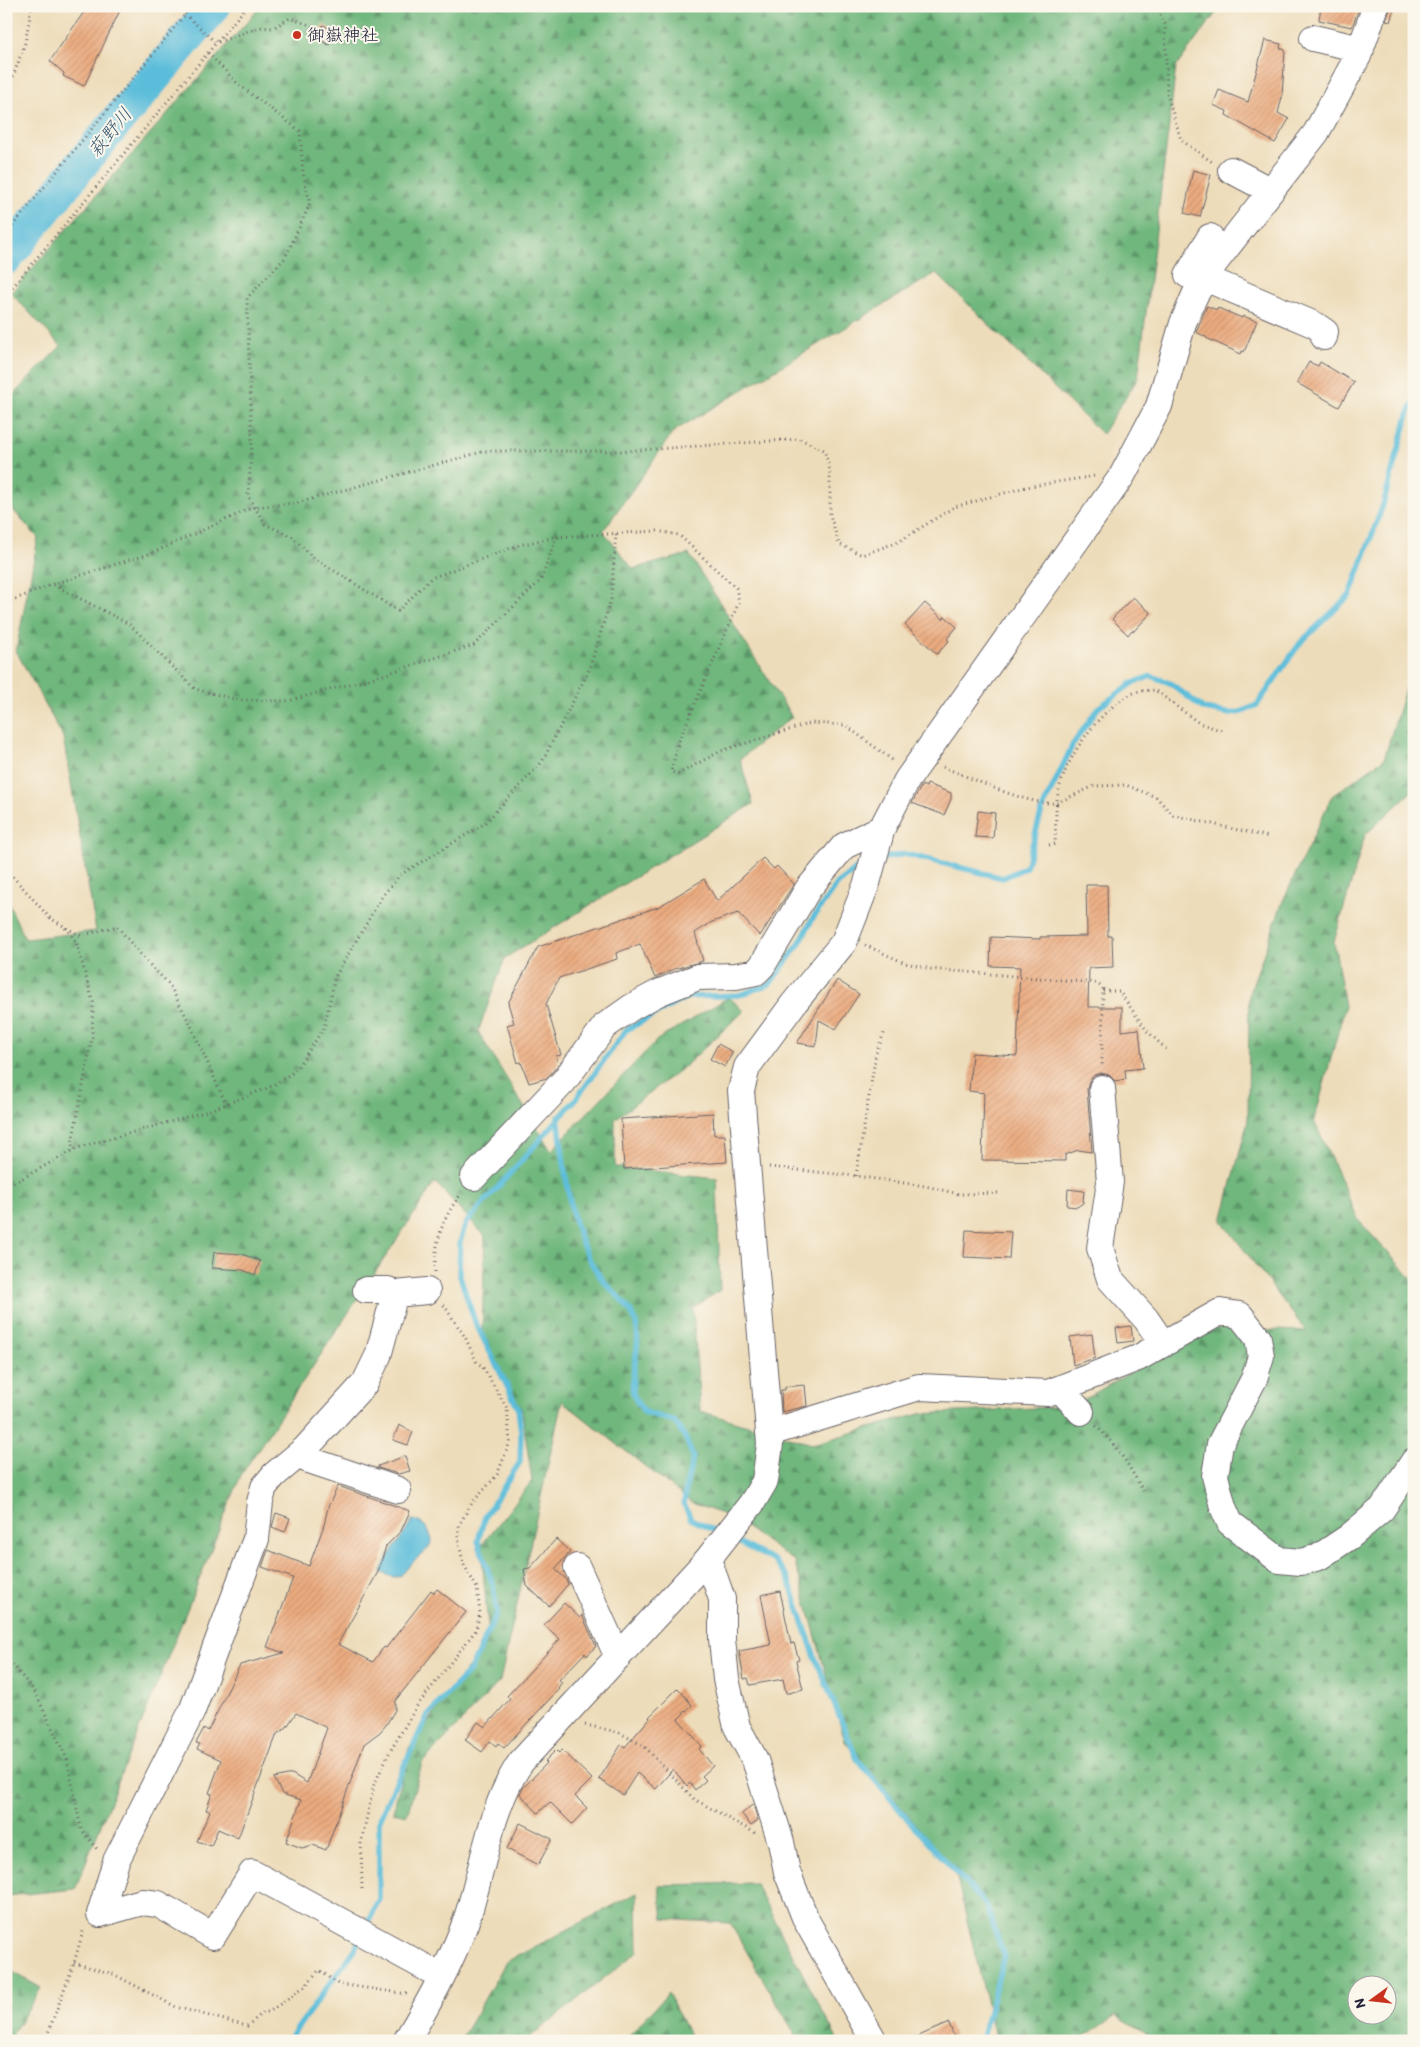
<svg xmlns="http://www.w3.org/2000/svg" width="1420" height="2047" font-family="Itim,'Klee One',sans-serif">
<defs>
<pattern id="forest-firs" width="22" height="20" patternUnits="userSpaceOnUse" patternTransform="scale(1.25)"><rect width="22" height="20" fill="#6fb77d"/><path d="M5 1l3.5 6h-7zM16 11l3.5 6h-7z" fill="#5b9468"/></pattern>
<pattern id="building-hatch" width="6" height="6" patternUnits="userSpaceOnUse" patternTransform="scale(1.25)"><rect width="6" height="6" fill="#ebab7f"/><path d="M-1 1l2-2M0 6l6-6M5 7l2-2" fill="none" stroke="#c9936f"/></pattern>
</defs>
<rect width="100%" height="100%" fill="#fbf7ec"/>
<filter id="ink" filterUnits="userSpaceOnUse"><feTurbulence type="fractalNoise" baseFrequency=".02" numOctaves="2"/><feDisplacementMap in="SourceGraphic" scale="10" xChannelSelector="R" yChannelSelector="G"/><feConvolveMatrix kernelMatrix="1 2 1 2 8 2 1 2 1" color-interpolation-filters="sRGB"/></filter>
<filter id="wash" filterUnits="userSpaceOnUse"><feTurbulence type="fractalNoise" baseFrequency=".0096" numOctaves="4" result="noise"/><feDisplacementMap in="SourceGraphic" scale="20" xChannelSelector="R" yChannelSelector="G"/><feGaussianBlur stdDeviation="1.12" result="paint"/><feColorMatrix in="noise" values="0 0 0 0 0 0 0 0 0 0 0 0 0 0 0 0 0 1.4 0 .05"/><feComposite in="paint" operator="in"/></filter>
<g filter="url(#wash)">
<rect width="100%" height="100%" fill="#eddcb9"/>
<path fill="url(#forest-firs)" stroke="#486c5c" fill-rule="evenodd" d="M261,6H1221L1176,67L1138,378L1102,434L936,273L674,431L603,531L633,569L689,554L792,717L740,759L753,804L505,958L478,1032L551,1151L657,1040L729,997L744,1011L685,1066L615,1119V1167L717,1178L720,1290L693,1308L700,1411L812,1444L920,1414L1072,1406L1208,1328L1306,1331L1222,1221L1248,1120L1249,994L1283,901L1332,796L1384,759L1411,669L1414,672V789L1365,835L1334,942L1345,1006L1314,1121L1359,1221L1414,1281V2041H1159L1116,2016L1076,2041H996L955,1870L845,1742L795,1562L733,1518L692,1503L562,1401L500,1681L422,1763L407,1815L393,1812L409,1748L489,1639L481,1546L532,1481L522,1411L482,1332L485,1236L435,1182L241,1475L75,1889L6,1896V898L25,939L96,931L63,737L16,651L38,538L6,502V402L61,346L11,293ZM1358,1984H1388V2014H1358Z
M755,1883L838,2041H799L730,1923L663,1919L659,1885Z
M637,1893L638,1951L530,2037L529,2041H460L506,1962Z
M6,1968L41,1988L8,2041H6Z
M668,1993L692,2041H624Z"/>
<path fill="#5bbdda" stroke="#3e708a" d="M412,1520C425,1523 428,1528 432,1540C427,1553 423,1552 414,1561C400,1574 403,1583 381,1572C388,1552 403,1539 412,1520Z"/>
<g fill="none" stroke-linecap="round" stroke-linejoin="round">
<path stroke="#5bbdda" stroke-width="5.5" d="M880,859L905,854L1003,878L1026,867L1042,810L1073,744L1098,708L1131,684L1151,676L1170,683L1204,709L1231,714L1241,712L1257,705L1300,643L1350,595L1383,505L1408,415L1414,401
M558,1117C565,1167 568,1230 597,1272C608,1290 631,1303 636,1324C642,1347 628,1379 634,1396C636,1401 641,1407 644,1412L674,1421L685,1437L693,1457L686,1486L684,1504L691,1519L720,1533
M732,1539L775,1561L788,1578L815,1657L857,1759L910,1822L986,1905L1004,1956L981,2041
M365,1928L379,1899V1819L428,1715L470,1670L497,1613L493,1585L478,1541L485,1516L520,1462L521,1433L518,1408L475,1322L459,1273L460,1242L466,1223L576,1099L626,1030L687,997L739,995L770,984L799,944L813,918L837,884L864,863
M288,2041L355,1949L360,1938"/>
<path stroke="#5bbdda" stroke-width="34" d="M6,258L83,162L214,6"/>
</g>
<g id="blocks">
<path fill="url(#building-hatch)" d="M88,6H122L84,86L63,76L64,73L50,61Z
M1321,6H1360L1352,27L1319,20Z
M1391,6H1395L1390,22L1386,21Z
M323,25L336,32L329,45L316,38Z
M1265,40L1281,44L1280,48L1285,50L1282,97L1278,113L1289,119L1275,143L1226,115L1227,111L1213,105L1219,90L1248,102Z
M1193,170L1211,175L1200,217L1184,213Z
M1207,306L1217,310L1218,308L1242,318L1243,316L1257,321L1244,352L1242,351L1241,354L1206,338V337L1196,332Z
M1309,362L1318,366L1320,362L1354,382L1339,407L1297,383Z
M1133,597L1151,613L1134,631L1132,630L1128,635L1112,619Z
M925,603L943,619L945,616L957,627L947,639L949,641L937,654L905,625Z
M927,784L951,793V799L944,815L912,803L922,785L926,787Z
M978,811L995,813L993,838L975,837Z
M763,858L774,869L777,866L794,884L760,936L738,913L712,922L695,933L703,961L674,969L655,978L640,944L616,953L617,959L559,978L546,1004L561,1055L556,1056L558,1065L547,1078L529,1083L521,1062L518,1063L507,1025L514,1023L508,1003L538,947L658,907L704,879L717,901Z
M1086,885H1107L1108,936H1112L1113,967L1089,968L1088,1007H1122V1031L1139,1029L1143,1068L1125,1070L1126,1079L1115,1081L1109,1075L1101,1073L1094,1075L1089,1081L1087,1089L1092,1152L1078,1150L1065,1155V1161L982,1160L984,1093L969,1091L972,1053L1017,1056L1020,967L990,966L991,937L1040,939V937L1087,936Z
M837,980L859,994L836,1029L819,1020L816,1046L797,1043Z
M718,1044L733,1052L725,1067L710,1059Z
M713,1113L714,1135H725L727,1162L624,1169L621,1119Z
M1068,1189L1084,1191L1083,1203L1077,1207L1067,1206Z
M966,1230L1011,1232L1009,1259L964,1257Z
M214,1252L242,1254L260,1261L255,1275L243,1270L212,1268Z
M1131,1326L1133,1341L1118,1343L1116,1328Z
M1092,1334L1095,1358L1073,1365L1070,1337Z
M805,1385L807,1406L782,1412L781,1390H785V1387Z
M399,1425L413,1432L408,1445L393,1440Z
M405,1456L410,1471L398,1474L378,1468V1466Z
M338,1486L410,1511L401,1531L386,1546L378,1572L338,1644L373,1662L384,1647L386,1648L431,1590L434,1593L437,1589L466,1612L395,1701V1710L386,1725L380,1732L364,1744L326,1850L313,1845L302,1848L286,1842L301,1800L282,1794L274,1778L292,1774L307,1783L327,1728L296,1713L286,1728L277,1734L238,1838L218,1829L211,1846L197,1841L210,1811L206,1810L212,1794L209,1793L221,1760L197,1749L200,1744L196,1743L204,1728L208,1731L240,1665L284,1653L267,1647L293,1578L262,1567L268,1550L309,1566L324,1525L328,1507Z
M276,1513L290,1518L285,1532L272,1527Z
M556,1539L570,1552L555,1569L566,1579L568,1584L549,1606L527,1586L524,1569L530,1568Z
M780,1591L791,1644L794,1643L799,1660L796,1661L803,1689L789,1693H786L783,1679L750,1685L748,1678L744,1679L739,1651L771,1645L761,1595Z
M564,1603L580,1618L582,1615L596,1646L587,1656L585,1653L559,1680L562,1682L558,1688L559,1689L504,1748L498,1743L496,1746L490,1741L482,1752L465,1740L478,1722L485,1727L510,1699L507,1696L560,1639L544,1625Z
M678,1688L692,1705L678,1719L702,1746L699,1749L713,1766L702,1776L706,1780L695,1790L690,1783L687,1786L673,1769L656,1789L637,1773L623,1795L599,1779L621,1745L625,1747L650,1718L649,1717Z
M556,1750L559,1753L562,1750L592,1779L575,1796L587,1808L572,1824L550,1802L538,1813L520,1794L523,1788L547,1763L545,1761Z
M753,1804L758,1820L751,1826L742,1814Z
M520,1823L552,1839L538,1865L507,1849Z
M949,2023L954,2037L946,2041H907Z"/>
</g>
</g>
<g filter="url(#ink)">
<use href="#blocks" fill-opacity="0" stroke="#696367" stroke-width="1"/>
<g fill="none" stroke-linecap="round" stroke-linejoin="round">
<g stroke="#696367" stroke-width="28">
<path id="minor" d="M1313,38L1361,49
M1231,170L1271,191
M1188,275L1210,237
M1205,278L1315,325L1325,332L1324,337
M474,1177L564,1081L605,1026L632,1007L658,993L698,977L736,976L756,972L762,966L808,889L844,846L882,828
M366,1290H388L395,1294
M1163,1344L1220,1312L1240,1315L1258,1338L1261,1356L1254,1379L1220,1444L1215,1476L1223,1507L1230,1523L1279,1560L1301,1562L1319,1557L1349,1537L1382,1509L1414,1461
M1060,1389L1081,1412
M769,1433L919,1387L1048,1393L1138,1358L1163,1344L1146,1319L1110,1279L1100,1248L1110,1182L1102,1088
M299,1454L306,1459L398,1490
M708,1559L722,1599V1639L726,1679L737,1727L755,1760L781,1842L787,1872L806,1920L874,2041
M577,1567L618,1657
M100,1914L116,1861L192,1711L256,1539L260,1502L264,1487L274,1475L305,1449L365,1383L378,1356L395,1294L427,1291
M100,1914L142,1902L158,1904L213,1936L252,1873L441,1976
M406,2041C429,2003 451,1963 466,1921C484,1869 489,1808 521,1762L708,1559L752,1503L765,1481L770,1444L741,1091L747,1067L794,1003L844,942L867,883L882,828L907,780L1122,476L1159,406L1183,323L1195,295L1213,265L1316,133L1358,56L1376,6"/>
</g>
<path stroke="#696367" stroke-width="3" stroke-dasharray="1 4" stroke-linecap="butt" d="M1155,6L1165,24L1167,94L1181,140L1212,162
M185,14L216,43L259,27L273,28L290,18L321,29L346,43
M208,53L238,84L300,131L303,173L310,204L285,258L247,298L252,445L248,496L265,524L293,537L311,556L398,611L431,578L519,545L556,537L657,531L679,535L736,588L739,602L678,743L671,772L678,774L721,751L811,723L845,725L895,762
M6,90L10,85L25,43L32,6
M6,234L183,17L190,6
M6,295L247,6
M54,585L129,624L195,689L238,700L288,701L380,676L474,645L541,580L556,538
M6,603L53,584L152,553L254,507L297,503L485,451H626L800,439L824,450L830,470V515L839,544L862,555L898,542L954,507L1026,487L1095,476
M943,767C972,778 1028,806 1057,803L1094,786L1126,785L1156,797L1173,815L1269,837
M1049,845L1055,844C1056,828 1055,810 1058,794C1065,758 1101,706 1136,692C1142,690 1149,691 1155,690L1199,723L1223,731
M6,869L50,918L81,936L117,926L145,960L169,984L191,1026L226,1104
M65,928L76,941L93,1002L92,1037L72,1144L73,1150
M865,945L905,963L931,969L1096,983L1103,988L1102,1067
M1103,991H1119L1147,1031L1166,1049
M769,1167L856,1176L925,1186L959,1194L999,1193
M856,1176L876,1053L885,1031
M6,1189L10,1185L77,1148L208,1111L270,1087L295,1071L324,1028L335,977L383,895L400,875L484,824L542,762L589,670L611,599L616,534
M435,1272C435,1240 442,1219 461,1194
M1096,1426C1116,1444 1130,1467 1143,1491
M6,1547V1548
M6,1657L35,1692L67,1759L81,1829L97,1849
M585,1725L618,1732L644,1746L694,1799L755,1833
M362,1889L361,1843L374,1785L388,1755L417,1706L476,1630L480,1613L477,1588L463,1563L458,1537L459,1525L472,1503L497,1475L510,1442L507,1408L482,1366L477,1363L465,1337L443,1304
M74,1963L113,1974L176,2007L247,2026L264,2012H269L305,1986L319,1970L338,1984L408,1994
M45,2041L74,1963L84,1928"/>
<use href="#minor" stroke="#fff" stroke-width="26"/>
</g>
</g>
<circle fill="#c8321e" stroke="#fbf7ec" stroke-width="2" cx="297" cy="35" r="5"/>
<g text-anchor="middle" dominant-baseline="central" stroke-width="4" stroke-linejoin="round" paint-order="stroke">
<g font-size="18" fill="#22223b" stroke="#fbf7ec" text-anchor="start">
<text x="307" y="35">御嶽神社</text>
</g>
<g font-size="19" font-style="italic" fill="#365873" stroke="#fbf7ec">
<text transform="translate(110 132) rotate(-51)">萩野川</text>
</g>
</g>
<rect width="1420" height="2047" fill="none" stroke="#fbf7ec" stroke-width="25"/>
<g transform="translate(1372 2000) rotate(255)"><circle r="24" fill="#fbf7ec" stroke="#a4a2a5"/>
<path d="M0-4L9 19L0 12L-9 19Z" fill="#c8321e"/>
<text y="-8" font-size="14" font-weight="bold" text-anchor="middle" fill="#22223b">N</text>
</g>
</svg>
